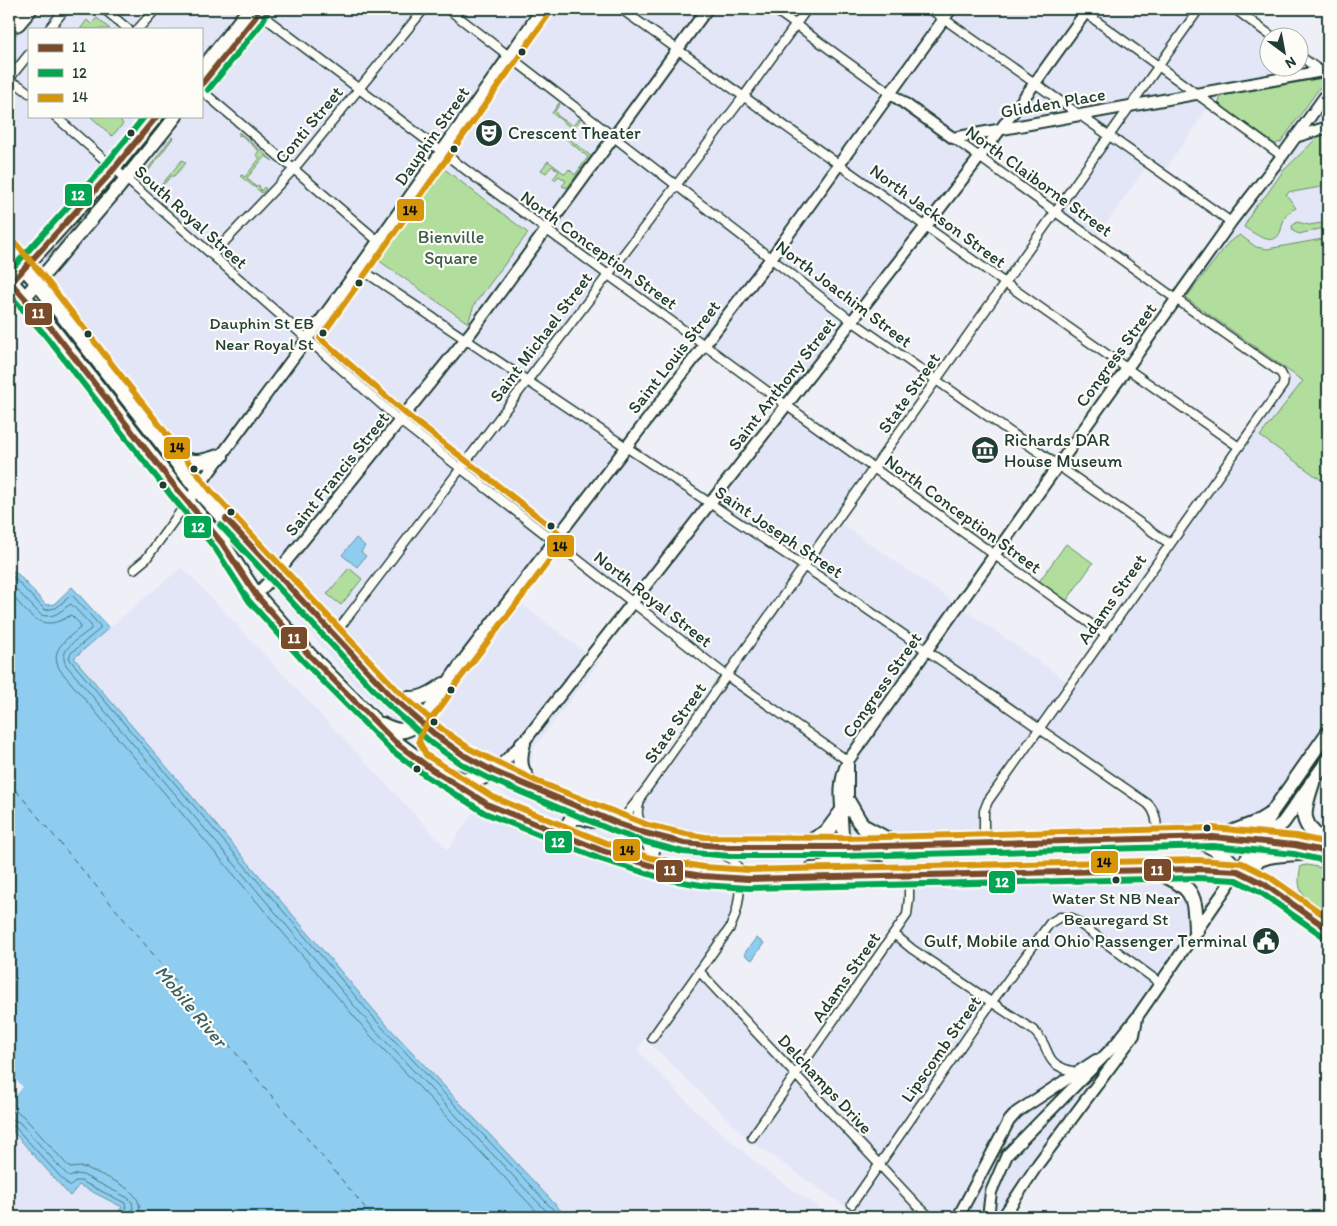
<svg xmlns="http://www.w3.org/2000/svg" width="1337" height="1226" font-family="Itim,sans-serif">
<rect width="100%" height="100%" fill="#eeeff7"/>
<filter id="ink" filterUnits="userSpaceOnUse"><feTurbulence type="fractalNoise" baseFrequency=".02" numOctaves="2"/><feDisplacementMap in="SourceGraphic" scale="10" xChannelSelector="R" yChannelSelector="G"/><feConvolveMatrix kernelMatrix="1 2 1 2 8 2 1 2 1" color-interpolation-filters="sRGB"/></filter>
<g filter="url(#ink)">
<path fill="#e3e6f7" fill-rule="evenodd" d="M9,9H1240L1280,37L1270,38V68H1300V52L1322,68L1328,67V745L1276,818L1241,850L762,862L670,859L582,829L512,797L420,742L354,684L204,509L98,370L24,281L9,266ZM29,29H201V116H29ZM1209,106L1276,155L1177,304L1281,380L1040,734L1142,804L1152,814L1155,823L1152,830L1001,835L978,833L985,802L1068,682L840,523L875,474L787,410L1003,133L1079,119L1104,137L1054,207L1096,238L1146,167L1159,178ZM609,279L781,405L711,497L534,377ZM555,548L722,677L624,812L535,775L530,764L535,746L599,663L515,599Z
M182,567L448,850L476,808L556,846L650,880L733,894V915L698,965L795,1068L905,913L907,890L941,888L943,884L1165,880L1184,889L1190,922L1158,972L1168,979L1001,1217H866L853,1212L749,1140L645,1038L637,1050L695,1110L767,1172L832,1217H567L383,1021L74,657Z
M9,1127L70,1195L79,1185L123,1208L114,1217H9Z"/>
<path fill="#b1de9d" stroke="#688e68" d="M97,18L110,29H80L87,20L91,24Z
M1323,78L1325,80L1281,142L1275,144L1220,105L1219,102L1221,96Z
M559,103L560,104L555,111L558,116L573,126L578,119L580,120L567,137L591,156L567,188L562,186L566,181L559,176L555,180L553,179L559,171L552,166L546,173L541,170L548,161L565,174L569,169L575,175L588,157L565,138L571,128L552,113Z
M90,116H123L124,117L121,121L123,124L112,136Z
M239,132L273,161L265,156L247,178L256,187L259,185L261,191L264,187L266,189L262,193L240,176L242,175L245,177L260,158L256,155L259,151L241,135L239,136Z
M1328,135V189L1326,186L1293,192L1291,191L1286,194L1296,208C1284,214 1284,219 1281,230C1275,250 1254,233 1244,227L1254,208L1267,194L1283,171L1319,136Z
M172,137L173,138L143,178L157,190L182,160L186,163L174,176H171L157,192L141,178Z
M443,168L528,233L474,305L468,323L378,260Z
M1297,222L1309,225L1328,222V227L1299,234L1293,231L1292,226Z
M1240,235L1256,247L1267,249L1328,238V243L1326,244L1328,260V485L1260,436L1303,381L1186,298L1229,242Z
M1066,544L1093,563L1065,603L1038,583Z
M349,568L362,579L341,605L327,594Z
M1307,865L1328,869V913C1306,898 1294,895 1301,866Z"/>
<path fill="#8ecdef" stroke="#6293a4" d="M356,538L365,546L361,552L366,556L357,567L342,555Z
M9,570L16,572L46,605L54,604L72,587L109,628L74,658L383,1021L567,1217H114L122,1207L79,1185L70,1196L9,1127Z
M756,938L764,943L752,960L744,954Z"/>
<path fill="#eeeff7" d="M9,1073L23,1087L16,1095L9,1088Z"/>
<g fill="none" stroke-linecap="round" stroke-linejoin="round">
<path stroke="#4b777f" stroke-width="1" d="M9,576L13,577L45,610L56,608L70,596L72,595L100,626V629L71,653L69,657L71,661L379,1024L560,1217
M9,582L41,615C55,619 61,610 71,604L91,625V629C80,638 57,649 66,665L374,1029L552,1217
M9,592C29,614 40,635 71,615L80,624V628C67,639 48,650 60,670L369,1034L542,1217
M9,1111L18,1112L24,1117L70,1168L80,1167L87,1168C106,1178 149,1190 138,1217
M9,1118L19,1122L69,1177L77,1174L83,1175L128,1198L132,1202L133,1208L129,1217
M9,1125L14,1126L69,1186H71L76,1181H81L125,1203L126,1210L120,1217"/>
<path stroke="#3b6163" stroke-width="1" stroke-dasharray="6 5" stroke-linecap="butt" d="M9,782L373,1217"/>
<path stroke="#c5cbd0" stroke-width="12" stroke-dasharray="12 6" stroke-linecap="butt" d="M49,260L129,163
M9,308L26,287"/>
<path stroke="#c5cbd0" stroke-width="15" stroke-dasharray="15 8" stroke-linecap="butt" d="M9,33L17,23"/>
<g stroke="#1f3d34" stroke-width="11">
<path id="minor" d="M104,9L128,29
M448,9L852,321L1170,544
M621,9L1005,283L1239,447
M774,9L890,93
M930,9L1231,222
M1080,9L1282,156
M1235,9L1274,38
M255,10L495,192L786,405L1106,635
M49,29L65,9
M138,29L156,9
M1300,56L1322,72
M9,79L29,54
M9,81L20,86L29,93
M201,90L378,241
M55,116L400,421L727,676L848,761
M953,138L1176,299L1281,373L1284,379L1283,385L988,801L984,811V843
M212,255L293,170L424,9
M359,268L832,585L1148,804C1158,814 1157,826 1156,840
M134,569L146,559L188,501
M334,635L744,96L807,9
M641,798C635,814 638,818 645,832
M619,824L647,788L1199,9
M894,934L912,949L1033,1030C1055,1050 1039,1064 1076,1072
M699,971L917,1205L930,1217
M652,1038L730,928C739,910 741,889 739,870C734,858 724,855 713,850
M752,1137L907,915L909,898V876
M852,1204L991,1003L1050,923L1060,917L1072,918L1160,983"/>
</g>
<g stroke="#1f3d34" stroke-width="14">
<path id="tertiary" d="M890,93L953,138L1328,70
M1323,100L1328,108
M1295,137L1328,127
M188,501L359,268L542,9
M256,595L276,574L472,331L707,9
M419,722C437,700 450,677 467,655L775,253L951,9
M848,762V807
M493,771C505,763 512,752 523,743L976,162L1035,83L1088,9
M846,847C842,837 843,829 842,819C840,798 838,780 848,761L1231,222L1282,156L1328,92
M958,1217L1009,1121L1017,1112L1096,1060
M988,1217L991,1192L1007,1155L1113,1047L1137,1017L1238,871
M1003,1217L1038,1164L1134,1035L1137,1018"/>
</g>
<g stroke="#1f3d34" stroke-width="16">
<path id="primary" d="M201,70L249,9
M201,85L254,19L259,9
M11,283L108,176L157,116
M24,298L119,187L176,116
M1261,840L1283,823L1328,760
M1239,870L1259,842L1270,815L1328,732"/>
</g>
<g stroke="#1f3d34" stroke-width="18">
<path id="trunk" d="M9,250L37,282L204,497L393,698L438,737L465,756L493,771L533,789L645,833L684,843L704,846L729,847H846L1213,837L1295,845L1328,852
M9,280L52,329L176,488L222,543L256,595L309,655L395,742L431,769L489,805L603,851L666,870L702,876L749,879L1198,869L1238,871L1264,884L1328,929
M172,456C194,464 198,464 221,456
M393,698C416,701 425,699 444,685
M382,725C399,733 404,733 419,722
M523,743C517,764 521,771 533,789
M448,775C467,782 476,783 493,771
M1312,783C1300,821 1301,820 1328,849
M848,802L859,821L864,827L895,844
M645,833L652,850L649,866
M563,835L572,819L576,815L592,820
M1226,835L1257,823L1270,815
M1196,840C1215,846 1226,856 1238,871
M805,845L827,832L841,813
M846,847C851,866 863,869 881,869
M811,870C827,869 845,865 846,847
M1238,871C1264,855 1270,854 1301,853
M1158,872C1193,888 1195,893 1196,931"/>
</g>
<g stroke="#1f3d34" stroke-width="19">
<path id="motorway" d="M9,13L12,9
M17,23L29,9"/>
</g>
<use href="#minor" stroke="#fdfcf7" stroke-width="8"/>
<use href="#tertiary" stroke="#fdfcf7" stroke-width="10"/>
<use href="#primary" stroke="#fdfcf7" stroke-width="12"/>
<use href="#trunk" stroke="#fdfcf7" stroke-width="14"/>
<use href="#motorway" stroke="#fdfcf7" stroke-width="15"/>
<g stroke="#fdfcf7" stroke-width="10">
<path id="bus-1" d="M201,85L254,19L259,9
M157,116L108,176L11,283L52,329L176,488L222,543L256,595L309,655L395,742L431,769L489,805L603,851L666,870L702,876L749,879L1198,869L1238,871L1264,884L1328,929
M226,519L393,698L438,737L465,756L493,771L619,824L645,833L684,843L729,847H846L1213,837L1295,845L1328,852"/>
</g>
<g stroke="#fdfcf7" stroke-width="10">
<path id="bus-2" d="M208,90L261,24L267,13
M9,272L101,170L145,116
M9,294L45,335L169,493L215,548L249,601L303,661L390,749L426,776L485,813L600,859L665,879L701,885L749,888L1198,878L1236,880L1260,892L1323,936
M220,525L387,704L433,744L461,764L490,779L616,832L642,841L683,852L729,856H846L1213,846L1294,854L1326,861"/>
</g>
<g stroke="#fdfcf7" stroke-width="10">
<path id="bus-3" d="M549,14L320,338L406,414L559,533L563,538L561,545L452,689C444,708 423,723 419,741L426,755L493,797L606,843L651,858L703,867L749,870L1198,860L1242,863L1268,876L1328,918
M16,244L44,277L211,491L399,692L443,730L470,749L536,781L648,825L686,834L705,837L846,838L1213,828L1296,836L1328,843"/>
</g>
<use href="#bus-1" stroke="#7a4b2a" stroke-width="6"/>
<use href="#bus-2" stroke="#00a651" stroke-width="6"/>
<use href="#bus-3" stroke="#d79608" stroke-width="6"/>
</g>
</g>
<defs>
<g id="theatre-disc" transform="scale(1.4375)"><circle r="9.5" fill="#1f3d34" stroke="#fdfcf7"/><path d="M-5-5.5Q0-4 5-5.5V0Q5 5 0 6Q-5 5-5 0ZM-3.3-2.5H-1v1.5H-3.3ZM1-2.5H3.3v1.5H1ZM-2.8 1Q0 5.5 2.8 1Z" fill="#fff"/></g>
<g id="museum-disc" transform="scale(1.4375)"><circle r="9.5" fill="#1f3d34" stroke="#fdfcf7"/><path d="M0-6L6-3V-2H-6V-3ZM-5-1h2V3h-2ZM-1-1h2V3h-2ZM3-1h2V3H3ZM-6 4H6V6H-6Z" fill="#fff"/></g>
<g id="civic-disc" transform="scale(1.4375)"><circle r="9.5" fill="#1f3d34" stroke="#fdfcf7"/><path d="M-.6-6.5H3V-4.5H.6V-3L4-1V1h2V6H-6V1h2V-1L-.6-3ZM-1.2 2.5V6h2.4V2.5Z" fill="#fff"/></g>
</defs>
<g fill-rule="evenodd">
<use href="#theatre-disc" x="489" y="133"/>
<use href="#museum-disc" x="985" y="450"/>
<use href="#civic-disc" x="1266" y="941"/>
</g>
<g fill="#1f3d34" stroke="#fdfcf7" stroke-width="2">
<circle cx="522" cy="52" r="4.5"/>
<circle cx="131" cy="133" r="4.5"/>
<circle cx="454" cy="149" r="4.5"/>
<circle cx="359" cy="283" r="4.5"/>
<circle cx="323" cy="333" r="4.5"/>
<circle cx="88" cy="334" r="4.5"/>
<circle cx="194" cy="469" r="4.5"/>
<circle cx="163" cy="485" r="4.5"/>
<circle cx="231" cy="512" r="4.5"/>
<circle cx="551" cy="526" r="4.5"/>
<circle cx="451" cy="690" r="4.5"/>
<circle cx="434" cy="722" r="4.5"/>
<circle cx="417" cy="769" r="4.5"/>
<circle cx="1207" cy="828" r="4.5"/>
<circle cx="1116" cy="880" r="4.5"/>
</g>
<g text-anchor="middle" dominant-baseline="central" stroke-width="4.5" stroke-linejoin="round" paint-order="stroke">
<g font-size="17" fill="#1f3d34" stroke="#fdfcf7" text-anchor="end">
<text x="314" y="323">Dauphin St EB<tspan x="314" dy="21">Near Royal St</tspan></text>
<text x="1116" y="898" text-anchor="middle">Water St NB Near<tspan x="1116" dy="21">Beauregard St</tspan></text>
</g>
<g font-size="18" fill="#1f3d34" stroke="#fdfcf7">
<text transform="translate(1053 103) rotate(-10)">Glidden Place</text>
<text transform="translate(309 125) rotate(-50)">Conti Street</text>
<text transform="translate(432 136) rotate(-55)">Dauphin Street</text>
<text transform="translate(1039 181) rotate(36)">North Claiborne Street</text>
<text transform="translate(938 216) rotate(36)">North Jackson Street</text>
<text transform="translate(191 217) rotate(42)">South Royal Street</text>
<text transform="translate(599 250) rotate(36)">North Conception Street</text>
<text transform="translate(844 294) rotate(37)">North Joachim Street</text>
<text transform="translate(541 337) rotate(-53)">Saint Michael Street</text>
<text transform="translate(1116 355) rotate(-54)">Congress Street</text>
<text transform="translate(674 357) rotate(-52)">Saint Louis Street</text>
<text transform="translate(782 384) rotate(-52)">Saint Anthony Street</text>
<text transform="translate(909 393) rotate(-55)">State Street</text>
<text transform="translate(337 474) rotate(-51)">Saint Francis Street</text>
<text transform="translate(963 514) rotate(36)">North Conception Street</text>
<text transform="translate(779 532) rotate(34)">Saint Joseph Street</text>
<text transform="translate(653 599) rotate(38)">North Royal Street</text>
<text transform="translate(1112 599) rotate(-55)">Adams Street</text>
<text transform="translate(882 685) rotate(-55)">Congress Street</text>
<text transform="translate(675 723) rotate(-55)">State Street</text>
<text transform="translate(846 977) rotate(-55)">Adams Street</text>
<text transform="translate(941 1049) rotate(-55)">Lipscomb Street</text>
<text transform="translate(825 1084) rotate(47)">Delchamps Drive</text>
</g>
<g font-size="18" fill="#1f3d34" stroke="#fdfcf7" text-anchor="start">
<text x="508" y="133">Crescent Theater</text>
<text x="1004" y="440">Richards DAR<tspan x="1004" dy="21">House Museum</tspan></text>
<text x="1247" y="941" text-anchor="end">Gulf, Mobile and Ohio Passenger Terminal</text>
</g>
<g font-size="18" fill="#3c5d49" stroke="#fdfcf7">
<text x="451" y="237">Bienville<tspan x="451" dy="21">Square</tspan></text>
</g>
<g font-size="19" font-style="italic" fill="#3b6163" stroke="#fdfcf7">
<text transform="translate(191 1006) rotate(50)">Mobile River</text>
</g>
</g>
<g stroke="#fdfcf7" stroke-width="2">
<rect x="64" y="183" width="29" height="24" rx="5" fill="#00a651"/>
<rect x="396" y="198" width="29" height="24" rx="5" fill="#d79608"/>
<rect x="24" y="302" width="29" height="24" rx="5" fill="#7a4b2a"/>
<rect x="163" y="436" width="28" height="24" rx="5" fill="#d79608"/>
<rect x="183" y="515" width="29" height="24" rx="5" fill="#00a651"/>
<rect x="546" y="534" width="29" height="24" rx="5" fill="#d79608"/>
<rect x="280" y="626" width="28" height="24" rx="5" fill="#7a4b2a"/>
<rect x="544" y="830" width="29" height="24" rx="5" fill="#00a651"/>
<rect x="612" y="838" width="29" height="24" rx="5" fill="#d79608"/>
<rect x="1090" y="850" width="29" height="24" rx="5" fill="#d79608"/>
<rect x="1143" y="858" width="29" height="24" rx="5" fill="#7a4b2a"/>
<rect x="655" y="859" width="29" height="24" rx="5" fill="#7a4b2a"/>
<rect x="988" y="870" width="28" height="24" rx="5" fill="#00a651"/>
</g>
<g font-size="14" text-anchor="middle" font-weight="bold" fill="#fff">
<text x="78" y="200">12</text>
<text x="38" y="318">11</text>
<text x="198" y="532">12</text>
<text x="294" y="643">11</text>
<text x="558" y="847">12</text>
<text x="1157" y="875">11</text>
<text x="670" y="875">11</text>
<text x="1002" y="887">12</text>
</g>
<g font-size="14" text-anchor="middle" font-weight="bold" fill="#111">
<text x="410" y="215">14</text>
<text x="177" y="452">14</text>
<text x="560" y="551">14</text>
<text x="627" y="855">14</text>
<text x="1104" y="867">14</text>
</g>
<rect width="1337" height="1226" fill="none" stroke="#fdfcf7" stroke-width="30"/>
<rect x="15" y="15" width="1307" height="1196" fill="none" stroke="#1f3d34" stroke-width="2" filter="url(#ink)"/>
<rect x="28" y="28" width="175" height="90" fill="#fdfcf7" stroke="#a4b0a9"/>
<rect x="38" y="44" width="25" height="8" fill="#7a4b2a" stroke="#a4b0a9"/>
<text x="72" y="52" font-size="15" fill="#1f3d34">11</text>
<rect x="38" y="69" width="25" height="8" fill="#00a651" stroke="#a4b0a9"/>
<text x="72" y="78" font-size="15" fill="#1f3d34">12</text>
<rect x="38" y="94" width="25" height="8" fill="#d79608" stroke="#a4b0a9"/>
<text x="72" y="102" font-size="15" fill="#1f3d34">14</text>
<g transform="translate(1284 52) rotate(148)"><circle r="24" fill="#fdfcf7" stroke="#a4b0a9"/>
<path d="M0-4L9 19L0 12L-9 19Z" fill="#1f3d34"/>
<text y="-8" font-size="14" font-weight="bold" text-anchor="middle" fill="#1f3d34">N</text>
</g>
</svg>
